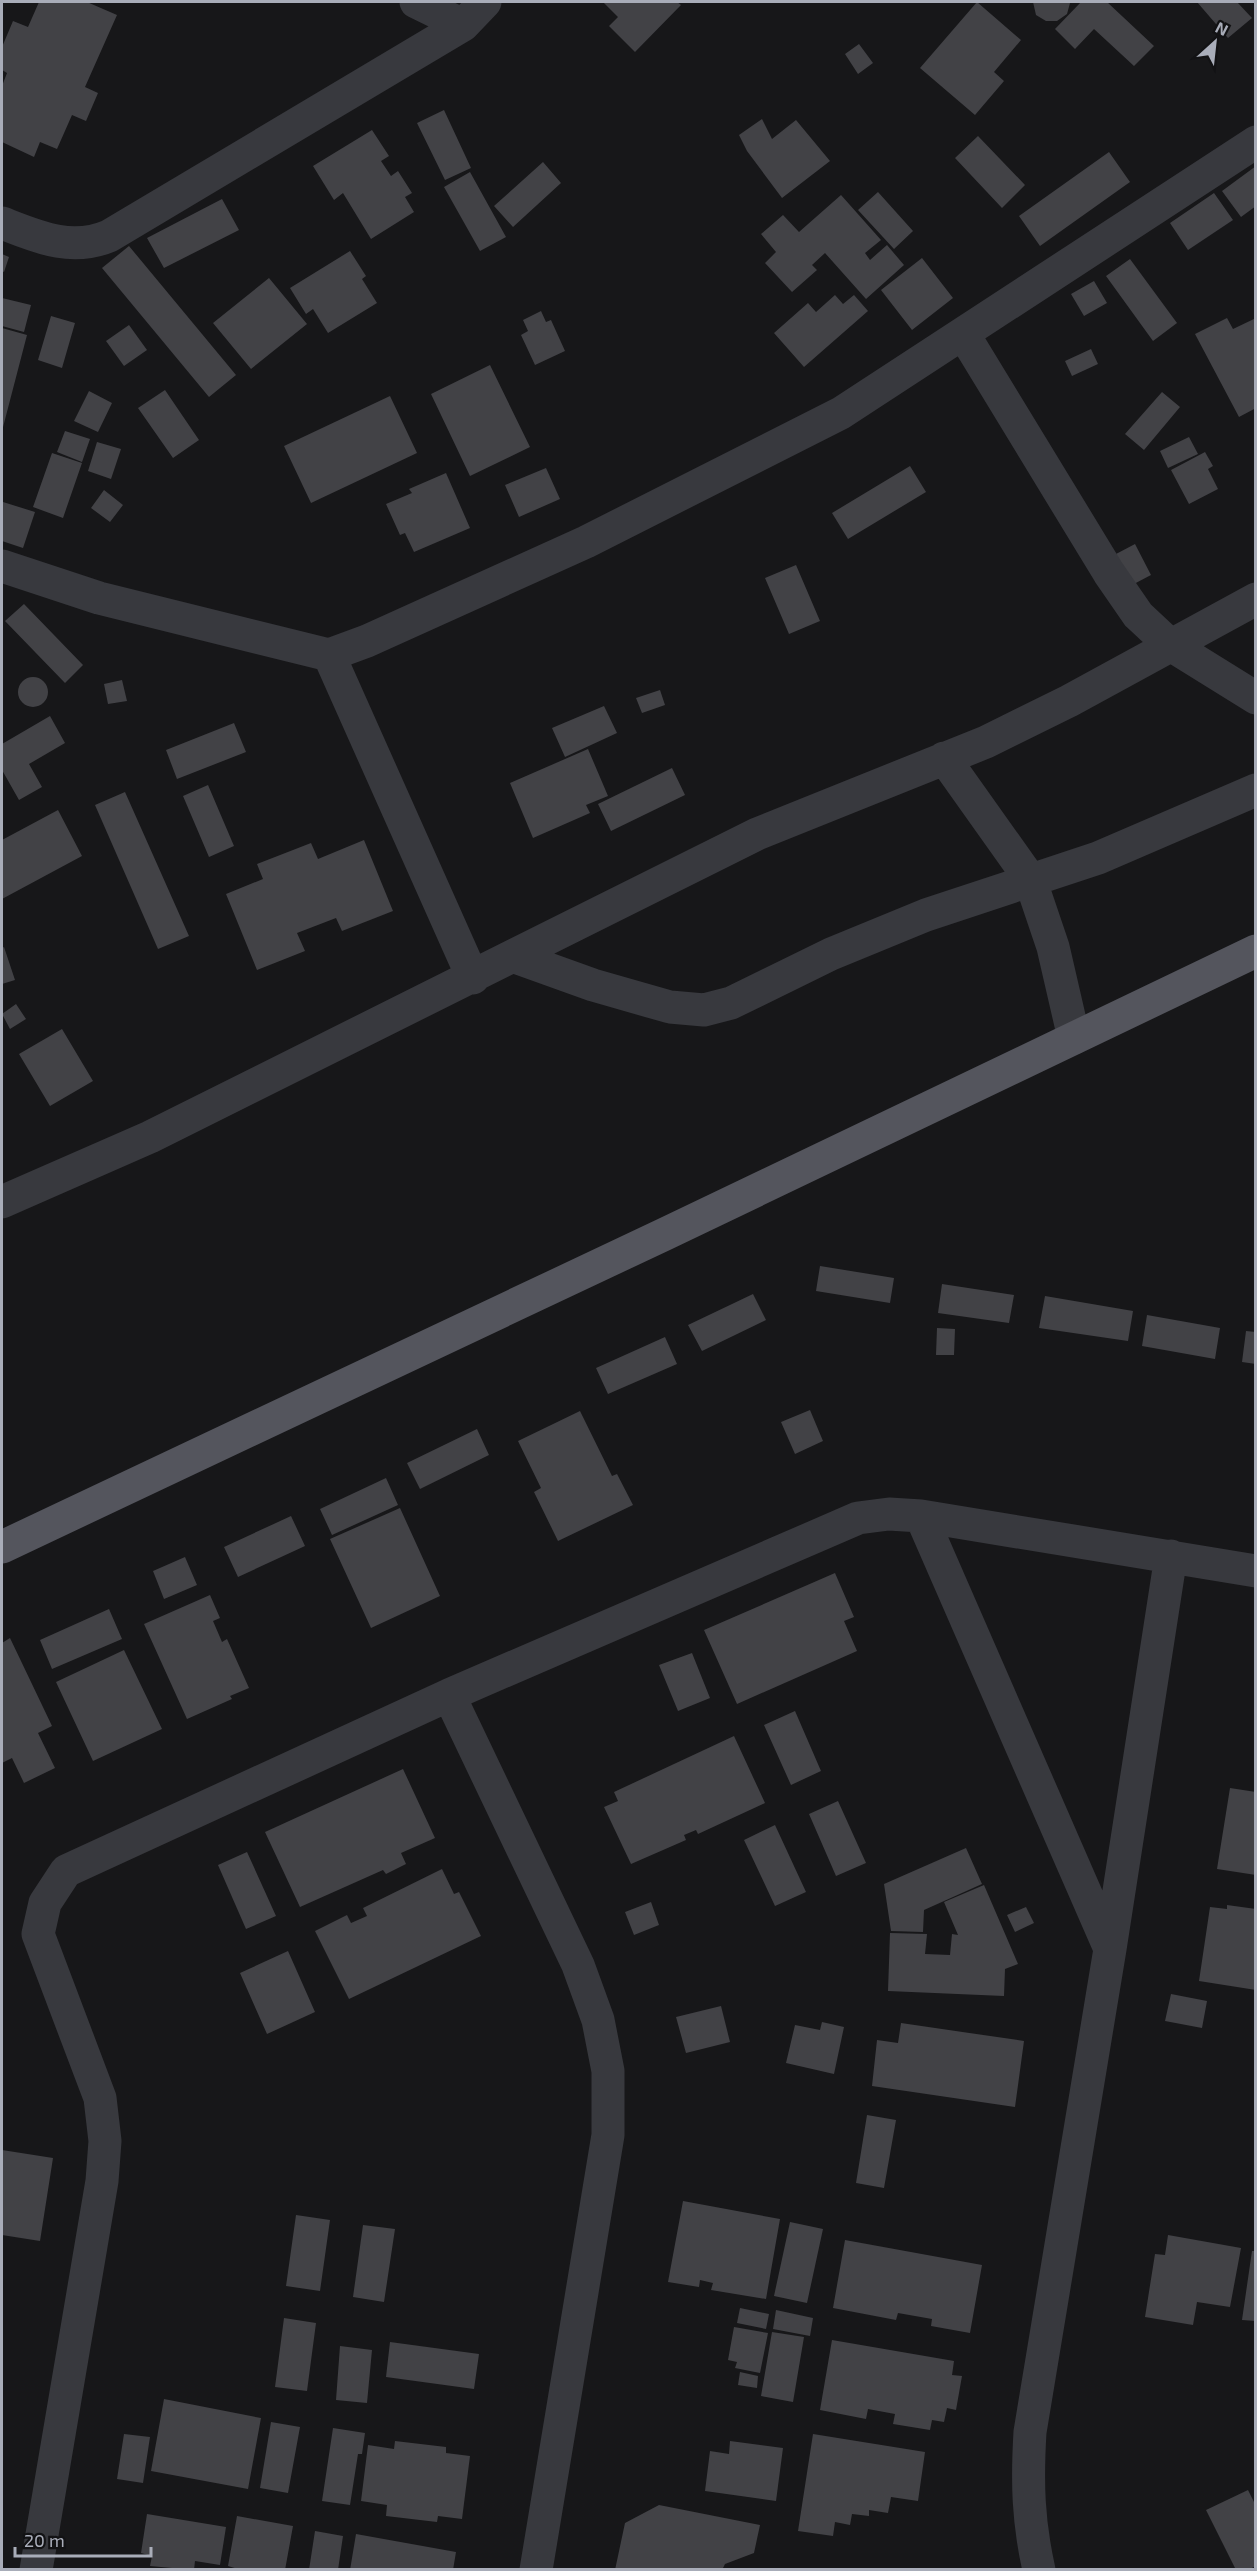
<svg xmlns="http://www.w3.org/2000/svg" width="1257" height="2571" font-family="'Exo 2',sans-serif">
<rect width="100%" height="100%" fill="#171719"/>
<path fill="#424246" d="M39,2H87L117,15L85,87L98,93L86,121L72,115L57,149L40,142L34,157L2,142V86L7,73L2,70V47L13,21L28,27Z
M603,2H677L681,5L635,52L609,26L618,17Z
M977,2L1021,40L994,72L1004,81L975,115L920,68Z
M1033,2H1070V3L1067,14L1057,21H1046L1036,15Z
M1081,2H1107L1154,46L1134,66L1094,29L1075,49L1055,29Z
M1197,2H1237L1252,18L1228,38Z
M859,44L873,63L858,74L845,54Z
M444,110L471,168L445,180L417,123Z
M762,119L772,139L796,120L830,161L782,198L747,151L739,135Z
M372,130L389,156L381,161L391,176L398,171L412,193L405,197L414,212L371,239L343,193L334,200L313,166Z
M978,136L1025,185L1002,208L955,158Z
M1109,152L1130,182L1040,246L1019,216Z
M543,162L561,183L513,227L494,206Z
M1256,166V206L1241,217L1222,191Z
M470,172L506,237L480,251L444,187Z
M878,192L913,231L894,249L858,210Z
M1214,193L1233,220L1188,250L1170,223Z
M841,195L881,240L865,253L870,260L887,245L904,265L866,299L825,253L812,265L817,270L792,292L765,263L776,252L761,234L783,215L799,232Z
M222,199L239,230L164,268L147,238Z
M129,246L236,375L209,397L102,268Z
M350,251L366,276L362,279L377,303L328,333L313,309L306,314L290,288Z
M2,254L9,257L4,272L2,271Z
M922,258L953,298L912,330L881,290Z
M1130,259L1177,323L1153,341L1106,276Z
M269,278L307,324L251,369L213,323Z
M1094,281L1107,303L1084,316L1071,294Z
M835,295L843,304L854,295L868,311L804,367L774,333L808,303L816,312Z
M2,298L31,305L24,332L2,326Z
M541,311L546,322L551,320L565,351L535,365L521,335L528,331L523,320Z
M51,316L75,323L62,368L38,360Z
M1227,318L1233,329L1256,318V408L1239,417L1195,334Z
M129,325L147,350L124,366L106,341Z
M2,328L27,335L2,431Z
M1091,349L1098,364L1072,376L1065,361Z
M490,365L530,447L470,476L431,394Z
M165,390L199,440L173,458L138,408Z
M89,391L112,403L98,432L74,421Z
M1162,392L1180,407L1144,450L1125,434Z
M390,396L417,453L311,503L284,446Z
M65,431L90,439L82,462L57,452Z
M1189,437L1198,454L1168,468L1160,451Z
M97,442L121,449L111,479L88,471Z
M1205,452L1213,466L1208,469L1218,489L1189,504L1171,470Z
M52,453L82,463L63,518L33,507Z
M910,466L926,492L848,539L832,513Z
M546,468L560,499L519,517L505,485Z
M446,473L470,528L414,552L405,533L400,535L386,504L412,493L409,489Z
M104,490L123,505L110,522L91,508Z
M3,502L35,512L23,548L2,541Z
M1135,544L1151,575L1132,585L1116,554Z
M796,565L820,621L789,634L765,578Z
M24,604L83,665L65,683L5,621Z
M18 692a15 15 0 1 1 30 0a15 15 0 1 1-30 0Z
M122,680L127,701L108,704L104,684Z
M660,690L665,705L642,713L636,698Z
M604,706L617,733L565,757L552,728Z
M50,716L65,743L29,764L42,787L19,800L2,770V744Z
M234,723L246,752L177,779L166,750Z
M588,749L608,796L586,805L590,813L533,838L510,783Z
M672,768L685,795L611,831L598,804Z
M208,785L234,846L209,857L183,796Z
M125,792L189,936L158,949L95,805Z
M58,810L82,856L2,899V840Z
M364,840L393,911L342,931L336,918L297,933L305,951L257,970L226,894L263,879L257,864L311,843L318,859Z
M4,947L15,980L2,984V948Z
M16,1004L26,1019L10,1029L2,1014Z
M62,1029L93,1081L50,1106L19,1054Z
M820,1266L894,1278L890,1303L816,1291Z
M942,1284L1014,1295L1009,1323L938,1313Z
M753,1294L766,1320L702,1351L688,1325Z
M1045,1296L1133,1311L1128,1341L1039,1328Z
M1147,1315L1220,1328L1215,1359L1142,1346Z
M937,1328L955,1329L954,1355H936Z
M1246,1331L1256,1332V1364L1242,1362Z
M665,1337L677,1364L608,1394L596,1368Z
M810,1410L823,1441L795,1454L781,1422Z
M580,1411L612,1476L617,1474L633,1505L558,1541L534,1492L541,1488L518,1441Z
M477,1429L489,1455L420,1489L407,1463Z
M386,1478L398,1505L332,1535L320,1509Z
M400,1508L440,1596L371,1628L330,1539Z
M291,1516L305,1546L238,1577L224,1547Z
M185,1557L197,1585L164,1599L153,1571Z
M835,1573L854,1617L844,1621L857,1651L737,1704L704,1630Z
M210,1595L220,1618L213,1621L222,1642L227,1639L249,1688L230,1696L232,1699L187,1719L144,1624Z
M109,1609L122,1639L52,1669L40,1640Z
M10,1638L52,1726L38,1733L55,1768L24,1783L12,1758L2,1763V1643Z
M124,1650L162,1729L93,1761L56,1682Z
M692,1653L710,1698L678,1711L659,1665Z
M795,1711L821,1771L791,1785L764,1725Z
M734,1736L765,1803L698,1834L696,1830L684,1835L686,1840L631,1864L604,1807L618,1801L614,1792Z
M403,1769L435,1838L401,1853L406,1864L386,1874L383,1870L300,1907L265,1832Z
M1230,1788L1256,1792V1875L1217,1869Z
M838,1801L866,1863L836,1876L809,1814Z
M775,1825L806,1892L775,1906L744,1840Z
M966,1848L982,1884L924,1910L923,1932L891,1931L884,1884Z
M247,1852L276,1916L246,1929L218,1865Z
M442,1869L454,1894L459,1892L481,1936L349,1999L315,1931L347,1915L351,1923L367,1916L363,1908Z
M984,1885L1018,1964L1005,1969L1004,1996L888,1991L890,1933L927,1934L925,1954L950,1955L952,1934L958,1935L944,1902Z
M651,1902L659,1925L634,1935L625,1912Z
M1227,1905L1256,1909V1990L1199,1981L1210,1907L1227,1909Z
M1026,1907L1034,1923L1015,1932L1007,1915Z
M288,1951L315,2012L267,2034L240,1973Z
M1171,1994L1207,2001L1202,2028L1165,2021Z
M721,2006L730,2042L686,2053L676,2017Z
M822,2022L844,2027L834,2074L786,2063L795,2025L820,2030Z
M901,2023L1024,2041L1015,2107L872,2086L877,2040L898,2043Z
M867,2115L896,2120L884,2188L856,2183Z
M2,2150L53,2158L40,2241L2,2235Z
M683,2201L780,2219L766,2299L711,2290L713,2283L700,2280L699,2287L668,2282Z
M296,2215L330,2220L320,2291L286,2286Z
M790,2222L823,2229L807,2303L774,2296Z
M363,2225L395,2229L384,2302L353,2297Z
M1168,2235L1241,2248L1230,2307L1197,2302L1193,2325L1145,2317L1155,2254L1165,2255Z
M845,2240L982,2265L970,2333L931,2326L932,2319L898,2313L896,2320L833,2308Z
M1252,2251H1256V2321L1242,2320Z
M740,2308L769,2314L766,2329L737,2323Z
M776,2310L813,2318L810,2336L773,2329Z
M284,2318L316,2323L307,2391L275,2387Z
M734,2327L768,2333L760,2373L735,2368L737,2362L728,2360Z
M772,2332L804,2337L793,2402L761,2396Z
M832,2340L954,2361L952,2375L962,2376L956,2410L947,2408L944,2422L932,2420L930,2430L893,2424L895,2414L868,2409L866,2419L820,2410Z
M390,2342L479,2354L474,2389L386,2377Z
M340,2346L372,2350L367,2403L336,2400Z
M740,2372L758,2376L757,2388L738,2385Z
M164,2399L261,2418L248,2489L151,2471Z
M271,2422L300,2427L288,2493L260,2488Z
M333,2428L365,2433L362,2454H358L350,2505L322,2501Z
M124,2434L150,2437L143,2483L117,2479Z
M813,2434L925,2452L918,2501L891,2497L888,2513L869,2510V2516L852,2514L850,2525L835,2522L833,2536L798,2531Z
M395,2441L446,2447V2453L470,2456L462,2519L438,2516L437,2522L386,2516L387,2505L361,2501L368,2445L394,2449Z
M730,2441L783,2448L776,2501L705,2491L710,2451L729,2454Z
M1248,2490L1256,2506V2566L1248,2570H1236L1206,2510Z
M659,2505L760,2525L754,2553L725,2564L722,2570H615L625,2523Z
M147,2514L226,2527L220,2565L195,2561L194,2570L150,2566L152,2556L141,2553Z
M237,2516L293,2526L285,2570H241L228,2566Z
M315,2531L343,2536L338,2570H309Z
M356,2534L456,2552L453,2570H350Z"/>
<g fill="none" stroke-linecap="round" stroke-linejoin="round">
<path stroke="#38393e" stroke-width="33" d="M416,2L463,25
M2,223C38,237 71,252 109,236L463,25L485,2
M964,335L1109,573L1138,615L1169,644L1256,698
M2,566L99,598L329,655L367,641L586,542L841,413L1256,142
M329,655L473,978
M944,758L1030,879L1053,947L1074,1038
M515,957L593,985L670,1007L704,1010L731,1003L831,954L926,915L1098,858L1256,790
M2,1202L150,1137L757,834L986,742L1069,701L1256,599
M921,1516L1110,1949
M449,1695L578,1965L598,2020L608,2071V2135L536,2570
M36,2570L102,2181L105,2141L100,2098L38,1934L45,1903L66,1871L449,1695L858,1518L889,1514L921,1516L1256,1571
M1039,2570C1028,2521 1027,2482 1030,2432L1110,1949L1171,1556"/>
<path stroke="#54555d" stroke-width="33" d="M2,1547L665,1234L1256,951"/>
</g>
<rect width="1257" height="2571" fill="none" stroke="#a9adb9" stroke-width="6"/>
<g transform="translate(1215 42) rotate(27)" stroke="#121214" stroke-width="4.5" paint-order="stroke">
<path d="M0-4.5L10 22L0 15L-10 22Z" fill="#a9adb9"/>
<text y="-9" font-size="16" font-weight="bold" text-anchor="middle" fill="#a9adb9">N</text>
</g>
<path d="M15 2547v9h136v-9" fill="none" stroke="#a9adb9" stroke-width="3"/>
<text x="24" y="2547" font-size="18" fill="#a9adb9" stroke="#121214" stroke-width="4.5" paint-order="stroke">20 m</text>
</svg>
